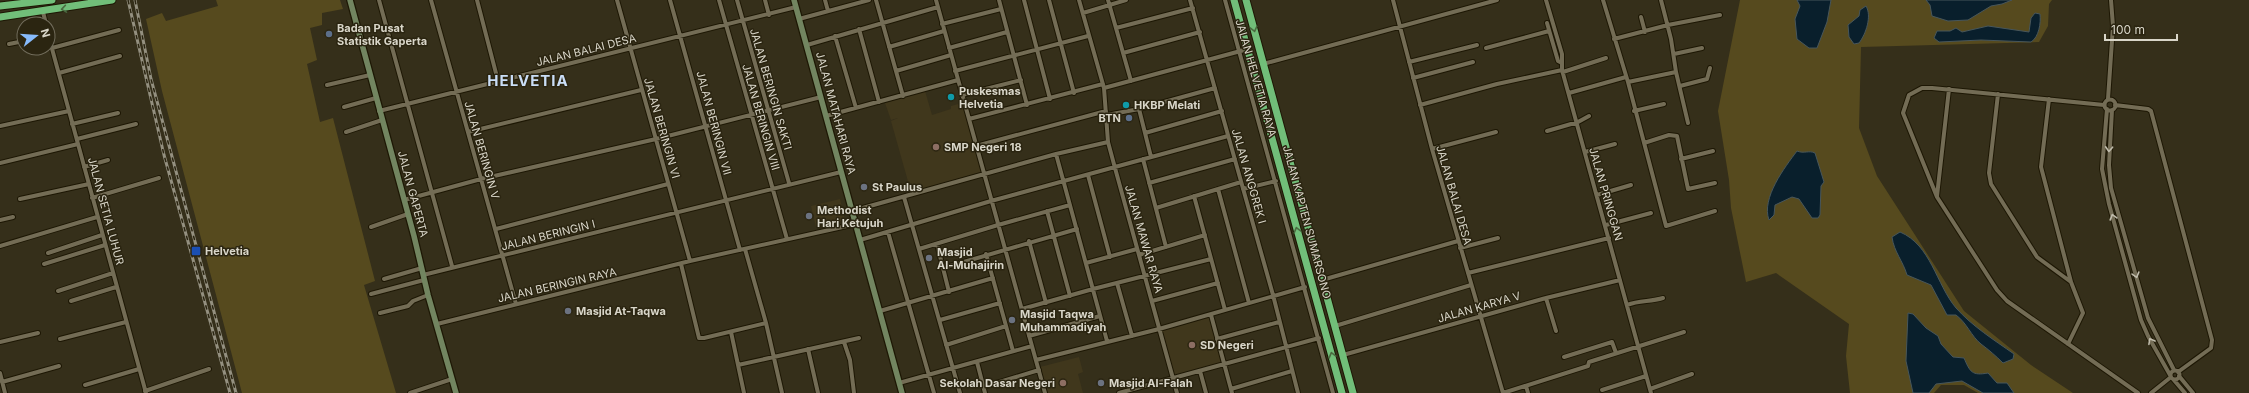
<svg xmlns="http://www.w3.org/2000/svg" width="2249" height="393" font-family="Inter,sans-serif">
<rect width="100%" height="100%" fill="#352f1a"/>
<path fill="#40371c" d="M925,91L932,115L951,109V106L962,103L981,172L911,192L891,121L898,118L891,120L885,103Z
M840,199L845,220L816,227L811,206Z
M1210,317L1221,360L1220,364L1175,377L1162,331Z
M1079,357L1083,372L1078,374L1083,393H1047L1040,367Z"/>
<path fill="#564a1e" d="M216,0H340L343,9L322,13V25L310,28L317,60L307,64L320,122L333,118L375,281L364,285L396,393H242L162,91L146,19L162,13L166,21L218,6Z
M1740,0H2052L2049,4L2048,26L2039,42L1861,47L1859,128L1877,176L1964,311L2031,365L2073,393H1978L1964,385H1941L1934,393H1850L1846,356L1849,324L1776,273L1746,282L1731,208L1729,180L1718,111Z"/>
<path fill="#091f2c" stroke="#47565b" d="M1797,0H1831L1827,22L1817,48H1809L1797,39L1795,19L1800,6Z
M1926,0H2012L2002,4L1991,6L1968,20L1948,21L1932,16L1930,5Z
M1866,6C1872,16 1866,34 1859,43L1854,44L1849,37L1848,25L1859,16L1860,10Z
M2035,13L2040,14C2041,23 2039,37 2031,42L1981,40L1939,42L1934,38L1937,31H1950L1956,28L1962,32L1988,26L2029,32L2031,18Z
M1797,151C1804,154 1809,150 1815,153L1824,182L1821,186L1820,215L1818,218H1812L1799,199L1792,197L1775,205L1774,215L1769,220C1761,198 1785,167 1797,151Z
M1900,232C1931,245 1936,284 1956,308C1972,326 1994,340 2014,354L2013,359L2003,363C1996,356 1989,350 1981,344C1971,336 1967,323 1956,315H1947L1931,285L1907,275C1903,261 1894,252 1892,237Z
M1908,313L1913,314L1926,328L1938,336L1941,344L1953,357L1964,358C1970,372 1972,376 1988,373L1997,383H2007L2014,393H1983L1962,381L1936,384L1929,393H1913L1906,361Z"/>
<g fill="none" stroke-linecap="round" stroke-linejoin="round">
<g stroke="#1d1704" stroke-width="6">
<path id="street" d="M379,0L452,266
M431,0L516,304
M477,0L498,81
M617,0L690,261
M670,0L740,250
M719,0L787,239
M737,0L789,183
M765,0L769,15
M825,0L828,11
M876,0L903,96
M936,0L1045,393
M999,0L1027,105
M1024,0L1050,99
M1049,0L1074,93
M1079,0L1104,88L1108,142L1115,168L1177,393
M1108,0L1131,81
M1190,0L1273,295L1298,393
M1225,0L1333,393
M1393,0L1432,149L1503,393
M1546,0L1562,54V70L1651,393
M1603,0L1628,82L1666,226L1715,211
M1661,0L1671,39L1676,72L1688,123
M43,12L46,24
M1083,13L1126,0
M1641,17L1645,32
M799,19L869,0
M1547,23L1558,61L1562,63
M942,24L1001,9
M1116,28L1193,8
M859,29L879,102
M48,34L146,393
M835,36L856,108
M1614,39L1668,25L1720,15
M9,44L24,41
M807,45L938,7
M889,47L944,31
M52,48L119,30
M949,48L1007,32
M1486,48L1549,31
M1123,53L1200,32
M1674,54L1702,48
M1409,62L1477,45
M1263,64L1497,0
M896,71L951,55
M955,71L1088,36
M1563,72L1606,58
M59,73L120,56
M1413,78L1473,62
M1628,82L1676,72
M327,85L370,75
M1680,86L1707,79L1710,68
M1104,88L1248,49
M1569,93L1626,77
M1998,94L1989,173L1991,184L2037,257L2071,282
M962,95L1021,80
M2049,99L2041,167L2071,282L2083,313L2068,344
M2108,99L2113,26L2111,0
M2104.5 105a5.5 5.5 0 1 1 11 0a5.5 5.5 0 1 1-11 0Z
M1420,105L1497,84L1562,70
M2104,105L1932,88H1922L1909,95L1903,113L1937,197L1997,290L2007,301L2138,393
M2115,105L2148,109L2151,111L2212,340L2211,348L2178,372
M344,107L376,98
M1139,109L1151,157
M2107,109L2102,169L2109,204L2141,320L2148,336L2170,375
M2112,110L2109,165L2111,188L2148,318L2174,370
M379,111L796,7
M1634,111L1664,104
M1107,115L1139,109L1215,88
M826,116L958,80
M969,119L1103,84
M72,124L118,113
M0,126L69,111
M1547,131L1578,122L1589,116
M346,132L382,120
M468,132L641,90
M1145,133L1222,111
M77,139L136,124
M1644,143L1669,135L1677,136L1688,189L1715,183
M976,146L1106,111
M1432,149L1496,132
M1585,152L1615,144
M1056,154L1107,341
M1143,159L1166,247
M1681,159L1713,151
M0,163L78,144
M84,167L108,160
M1088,175L1110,257
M1149,183L1235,159
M1218,189L1249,303
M1243,189L1276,181
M1597,195L1631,185
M1194,196L1225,310
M1937,196L1949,89
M904,197L960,393
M92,198L159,178
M20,199L89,184
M404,200L481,179L656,139L821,97
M1156,208L1241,182
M852,211L1056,154L1108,142
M1047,211L1070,296
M0,220L13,217
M1606,225L1651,213
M371,227L408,214
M496,229L668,184
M888,232L934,393
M860,240L991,201L1228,136
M1029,241L1046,303
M937,244L949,292
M0,246L97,217
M1460,248L1498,238
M745,249L766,323L782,393
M919,249L998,225L1070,205
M48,253L102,235
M986,254L1013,351
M1139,255L1205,235
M1086,263L1137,249
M44,264L105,245
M681,264L699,338H704L766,323
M943,268L1077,229
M1468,273L1609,238
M423,275L841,172
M384,279L422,268
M1322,280L1458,241
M1117,283L1132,336
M58,291L113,273
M371,294L424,280
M1546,298L1556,331
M71,301L116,287
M1152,301L1218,283
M1627,305C1640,300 1650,302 1663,298
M1022,309L1093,289L1211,259
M880,311L993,278
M380,313L408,306L413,301L428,295
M1211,315L1232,393
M940,320L1000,303
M437,324L690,261L856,224
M1335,326L1471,285
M731,332L744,393
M1029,336L1100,316
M60,339L126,322
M1217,339L1279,322
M0,342L38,333
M844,342L850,360L854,393
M946,345L1006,326
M808,349L818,393
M1343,355L1546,298L1620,280
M1564,357L1612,342L1616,353
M1036,360L1159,329L1305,287
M977,362L985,393
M738,365L859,338
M2170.5 375a4.5 4.5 0 1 1 9 0a4.5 4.5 0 1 1-9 0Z
M1200,371L1206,393
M0,373L5,393
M2179,376L2193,393
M2173,379L2185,393
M2,382L59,366
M899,383L1032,346
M85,385L139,369
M1526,386L1528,393
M983,387L1039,370
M1231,389L1292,371
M1650,389L1692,374
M1602,390L1646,376
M145,391L209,369
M410,393L452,379
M1119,393L1319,338
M1503,393L1588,366L1589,362L1684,332
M2151,393L2171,377"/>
</g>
<g stroke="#1d1704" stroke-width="8">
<path id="secondary" d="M350,0L414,236L428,295L456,393
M794,0L902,393"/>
</g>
<g stroke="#1d1704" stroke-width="9">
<path id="highway" d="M1234,0L1342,393
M1246,0L1353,393
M0,6L52,0
M0,17L112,0"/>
</g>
<use href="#street" stroke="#736c55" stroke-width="4"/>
<use href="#secondary" stroke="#728560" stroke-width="5.5"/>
<use href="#highway" stroke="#71be79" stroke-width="7"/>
<g stroke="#949080" stroke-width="3">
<path id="rail" d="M128,0L164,155L230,393
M135,0L151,79L236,393"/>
</g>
<use href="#rail" stroke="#2b2511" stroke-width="1.5" stroke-dasharray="4.5" stroke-linecap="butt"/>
</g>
<defs><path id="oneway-chevron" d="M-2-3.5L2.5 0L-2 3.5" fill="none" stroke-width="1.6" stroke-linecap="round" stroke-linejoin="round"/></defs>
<g stroke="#4a6a40">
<use href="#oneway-chevron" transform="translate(64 9) rotate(171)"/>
<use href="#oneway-chevron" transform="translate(1254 29) rotate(76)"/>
<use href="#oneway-chevron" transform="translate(1297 230) rotate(-105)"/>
<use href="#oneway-chevron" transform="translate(1332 355) rotate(-105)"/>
</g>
<g stroke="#c0bcac">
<use href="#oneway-chevron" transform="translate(2109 149) rotate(93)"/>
<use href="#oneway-chevron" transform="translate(2113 217) rotate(-106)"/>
<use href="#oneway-chevron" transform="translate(2136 275) rotate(74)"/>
<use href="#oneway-chevron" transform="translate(2151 341) rotate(-119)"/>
</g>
<g fill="#5c6f8a" stroke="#2b2511" stroke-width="1.5">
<circle cx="329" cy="34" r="4"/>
<circle cx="1129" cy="118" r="4"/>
</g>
<g fill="#0f9aa8" stroke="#2b2511" stroke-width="1.5">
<circle cx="951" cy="97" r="4"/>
<circle cx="1126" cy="105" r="4"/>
</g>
<g fill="#8d6e63" stroke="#2b2511" stroke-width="1.5">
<circle cx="936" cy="147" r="4"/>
<circle cx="1192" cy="345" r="4"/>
<circle cx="1063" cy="383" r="4"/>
</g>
<g fill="#6b7280" stroke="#2b2511" stroke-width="1.5">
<circle cx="864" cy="187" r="4"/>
<circle cx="809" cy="216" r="4"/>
<circle cx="929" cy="258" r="4"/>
<circle cx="568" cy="311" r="4"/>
<circle cx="1012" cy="320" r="4"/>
<circle cx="1101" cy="383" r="4"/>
</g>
<rect fill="#1a4fb4" stroke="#2b2511" stroke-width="1.5" x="191" y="246" width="10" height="10" rx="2"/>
<g text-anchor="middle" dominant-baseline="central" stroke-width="3" stroke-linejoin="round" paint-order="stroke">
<g font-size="11" font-weight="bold" fill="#d9d6c9" stroke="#2b2511" text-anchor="start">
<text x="337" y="28">Badan Pusat<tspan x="337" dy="13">Statistik Gaperta</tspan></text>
<text x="959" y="91">Puskesmas<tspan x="959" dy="13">Helvetia</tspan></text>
<text x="1134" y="105">HKBP Melati</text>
<text x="1121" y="118" text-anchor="end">BTN</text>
<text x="944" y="147">SMP Negeri 18</text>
<text x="872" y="187">St Paulus</text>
<text x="817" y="210">Methodist<tspan x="817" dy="13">Hari Ketujuh</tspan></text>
<text x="205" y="251">Helvetia</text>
<text x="937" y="252">Masjid<tspan x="937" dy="13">Al-Muhajirin</tspan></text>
<text x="576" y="311">Masjid At-Taqwa</text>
<text x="1020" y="314">Masjid Taqwa<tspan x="1020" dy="13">Muhammadiyah</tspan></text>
<text x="1200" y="345">SD Negeri</text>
<text x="1055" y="383" text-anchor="end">Sekolah Dasar Negeri</text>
<text x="1109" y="383">Masjid Al-Falah</text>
</g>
<g font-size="11" fill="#d9d6c9" stroke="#2b2511">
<text transform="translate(586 50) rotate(-14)">JALAN BALAI DESA</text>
<text transform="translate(1256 78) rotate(74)">JALAN HELVETIA RAYA</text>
<text transform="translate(771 89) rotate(74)">JALAN BERINGIN SAKTI</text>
<text transform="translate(836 113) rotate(75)">JALAN MATAHARI RAYA</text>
<text transform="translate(761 117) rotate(74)">JALAN BERINGIN VIII</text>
<text transform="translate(714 123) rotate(75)">JALAN BERINGIN VII</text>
<text transform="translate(662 128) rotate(74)">JALAN BERINGIN VI</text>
<text transform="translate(482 150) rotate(74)">JALAN BERINGIN V</text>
<text transform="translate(1249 176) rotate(74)">JALAN ANGGREK I</text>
<text transform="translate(413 194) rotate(75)">JALAN GAPERTA</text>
<text transform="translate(1606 194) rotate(74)">JALAN PRINGGAN</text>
<text transform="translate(1454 195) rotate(74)">JALAN BALAI DESA</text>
<text transform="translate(106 211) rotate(75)">JALAN SETIA LUHUR</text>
<text transform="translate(1307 222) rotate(75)">JALAN KAPTEN SUMARSONO</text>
<text transform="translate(548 235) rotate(-14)">JALAN BERINGIN I</text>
<text transform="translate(1144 239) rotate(74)">JALAN MAWAR RAYA</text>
<text transform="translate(557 285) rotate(-13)">JALAN BERINGIN RAYA</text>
<text transform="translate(1479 307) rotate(-16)">JALAN KARYA V</text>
</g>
<g font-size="15" font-weight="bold" letter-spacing="1" fill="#cadef7" stroke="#2b2511">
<text x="528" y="80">HELVETIA</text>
</g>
</g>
<g transform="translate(36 36) rotate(73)"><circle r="19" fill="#2b2511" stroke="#716c5b"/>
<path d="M0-3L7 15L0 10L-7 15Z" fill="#87bbfc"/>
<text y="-6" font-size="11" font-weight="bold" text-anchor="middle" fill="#d9d6c9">N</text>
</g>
<path d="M2105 34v6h72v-6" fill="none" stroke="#d9d6c9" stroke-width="2"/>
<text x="2111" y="34" font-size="12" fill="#d9d6c9" stroke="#2b2511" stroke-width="3" paint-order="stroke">100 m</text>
</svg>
